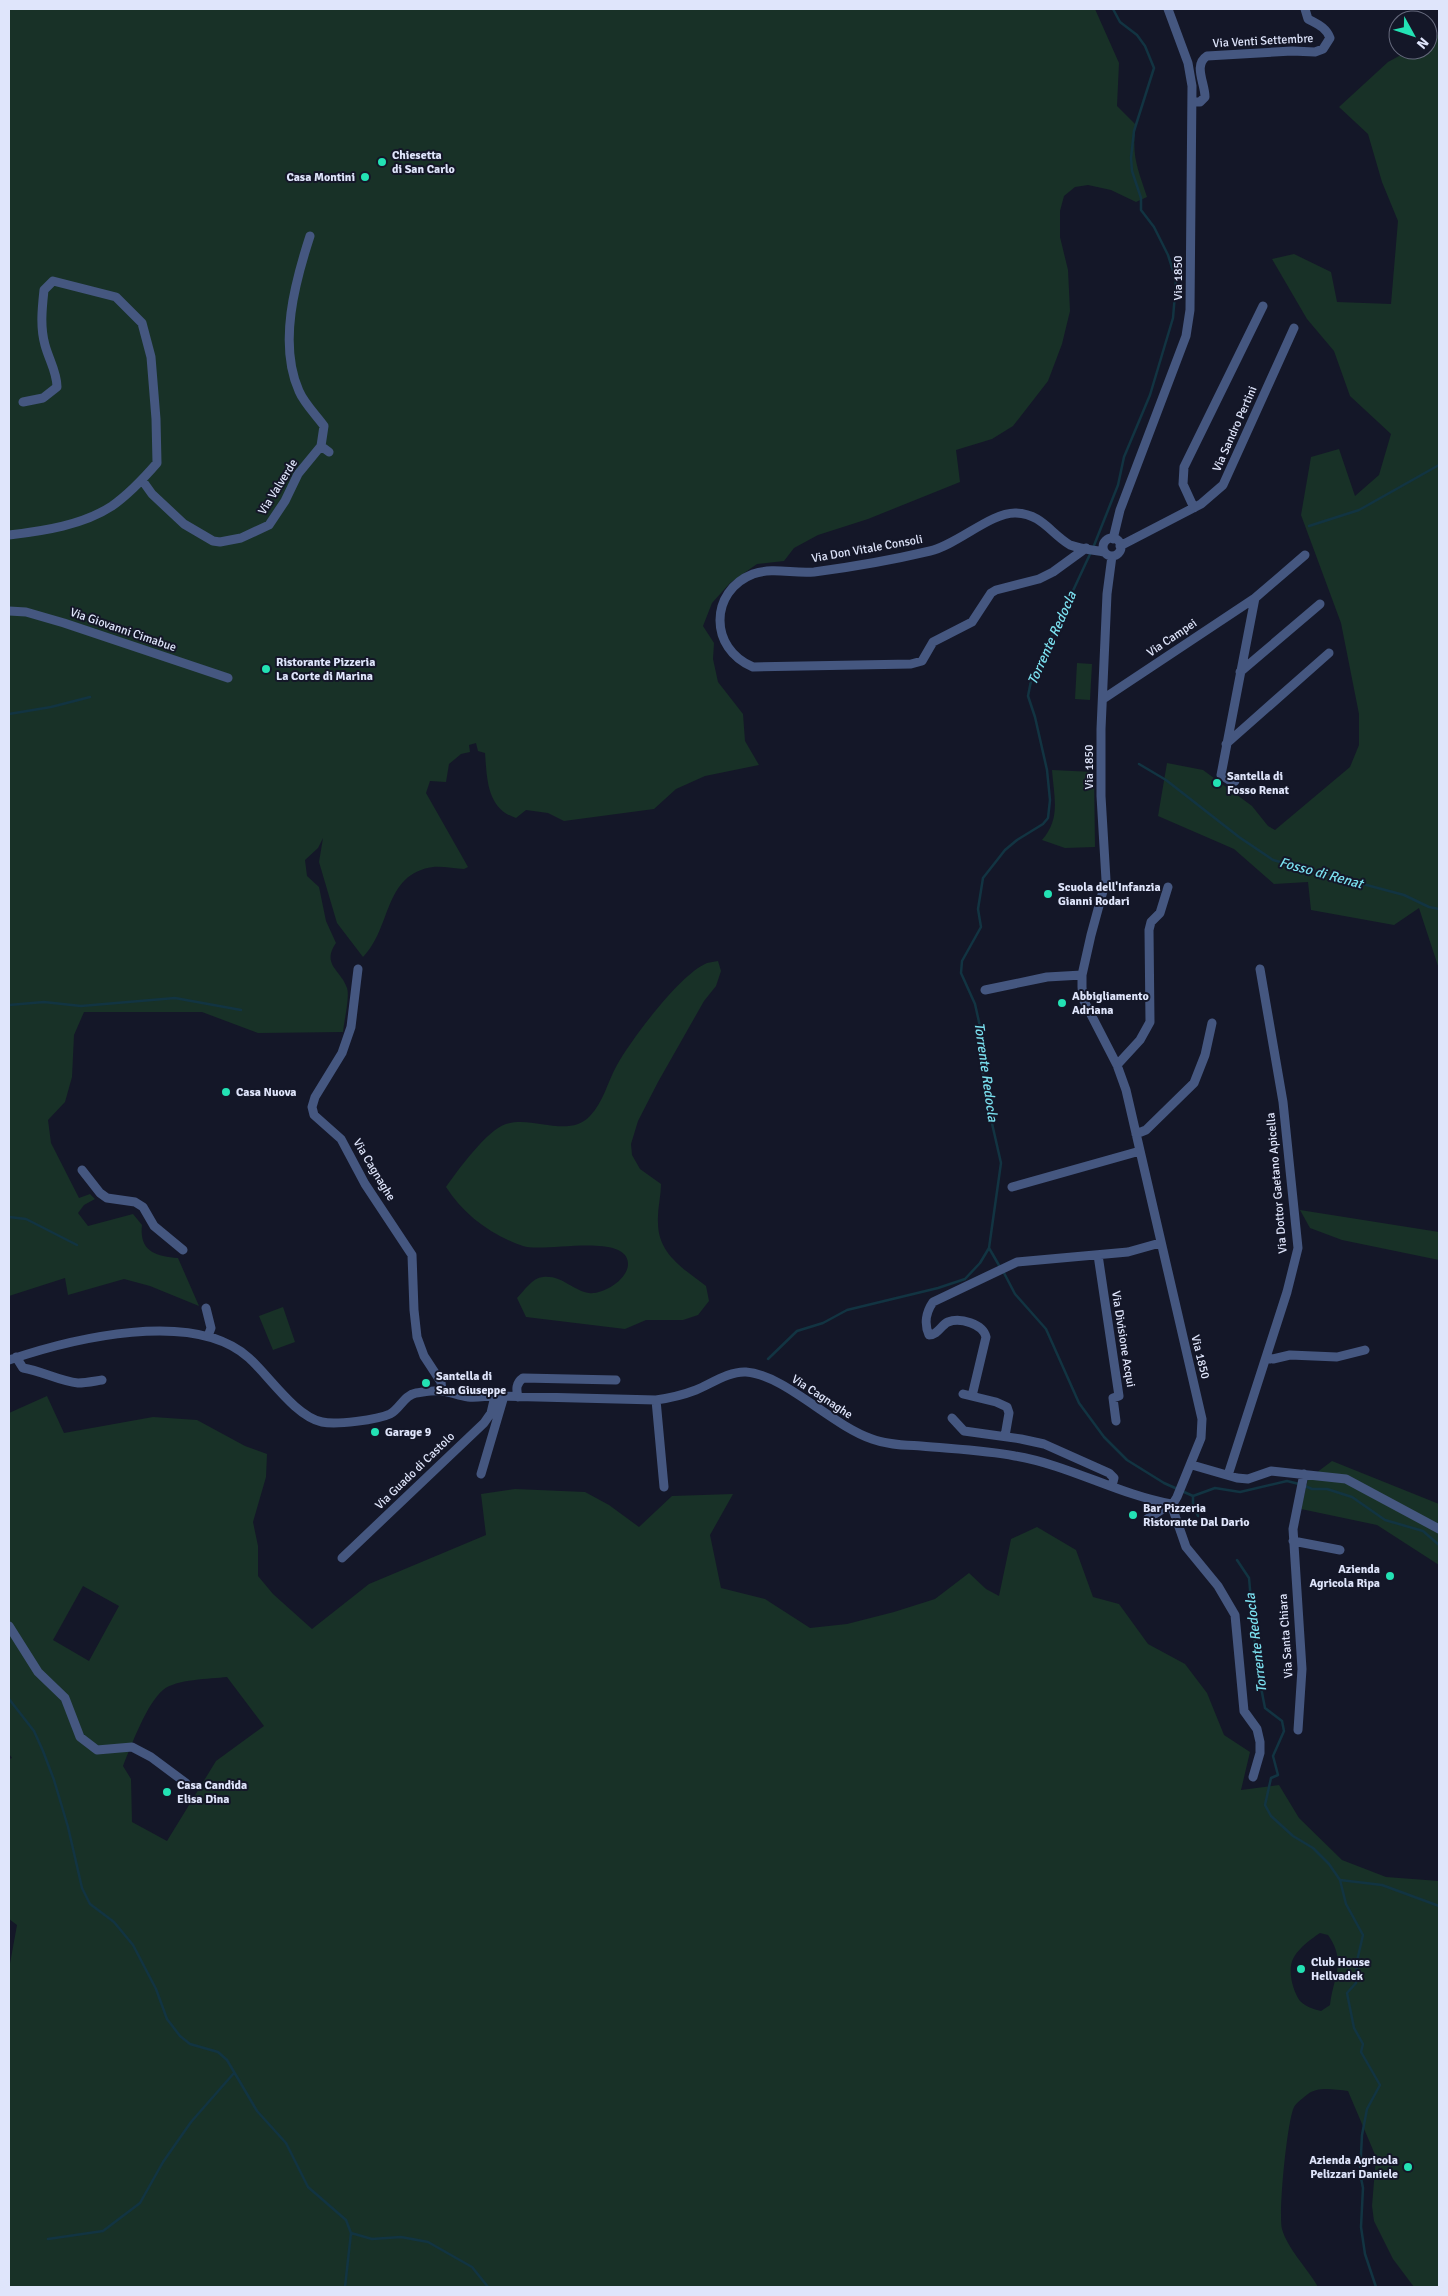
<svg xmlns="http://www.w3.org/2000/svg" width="1448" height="2296" font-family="Signika,sans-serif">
<rect width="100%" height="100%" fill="#141728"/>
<path fill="#183127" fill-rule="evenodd" d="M9,9H1095L1119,63L1117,106L1136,125C1131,156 1138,169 1147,197L1136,202L1111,190L1088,185L1075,187L1064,196L1060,211V237L1068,270L1070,311L1062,344L1048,381L1013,426L992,439L956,450L960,482L868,519L818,535L794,548L784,561L757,564L730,583L712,603L703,626L714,643L713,659L718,682L743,714L745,741L759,765L705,776L676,789L654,809L564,821L548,813L526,810L516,818C487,809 487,779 485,753L478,751L476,743L469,745L470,752L461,754L449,764L446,782L430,781L426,793L468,867L464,869C455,869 443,866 433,867C383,874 392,928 363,957L337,923L319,862L323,838L318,848L305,860L307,876L319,887L326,921L336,943C321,965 341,970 347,988C350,997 344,1021 343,1032L258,1033L202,1012H84L74,1035L72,1077L65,1102L48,1120L51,1143L79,1198L90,1194L95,1199L84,1205L78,1213L88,1226L133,1214L142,1225C139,1251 155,1256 178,1258L199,1306L150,1286L124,1279L68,1295L65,1278L9,1296Z
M1439,34V969L1419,908L1394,925L1311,910L1308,882L1274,884L1234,849L1158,816L1167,763L1203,770L1252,806L1268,826L1275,830L1350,767L1359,745V714L1341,623L1301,515L1311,457L1339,449L1355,496L1379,475L1391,434L1350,396L1334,351L1307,319L1272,259L1294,254L1331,272L1337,302L1391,304L1398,221L1382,182L1368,134L1339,107L1388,62L1410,50H1428V40Z
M1077,663L1092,664L1090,700L1075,699Z
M1052,770L1094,772L1095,847L1065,848L1042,840C1061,818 1054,798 1052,770Z
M718,961L721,971L716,986L704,1001L658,1082L638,1121L631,1144L632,1155L640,1169L661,1184C661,1197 657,1210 658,1223C658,1254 684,1269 706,1286L709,1301L698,1315L683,1320H646L625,1329L526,1317L517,1298C525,1290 532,1278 543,1277C562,1275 573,1291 589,1293C603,1295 629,1279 628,1263C626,1232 544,1253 523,1246C491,1235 464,1215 446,1187C458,1170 487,1130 506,1124C533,1115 568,1139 590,1116C604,1101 607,1083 617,1065C631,1040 680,974 707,963C710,962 715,962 718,961Z
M1300,1210L1439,1232V1260L1342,1240L1310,1228Z
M283,1307L295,1342L273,1350L259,1316Z
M47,1396L64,1433L153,1417L197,1420L245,1446L267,1454L266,1477L253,1522L258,1546V1576L273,1594L312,1629L369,1584L486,1535L481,1494L515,1489L585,1492L609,1505L639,1527L672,1496L733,1494L710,1535L721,1588L765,1599L810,1628L847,1624L894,1612L935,1599L969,1573L986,1589L999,1596L1011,1539L1037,1527L1076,1550L1093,1597L1119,1604L1148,1644L1185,1664L1207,1693L1224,1735L1250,1752L1241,1790L1279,1785L1299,1818L1342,1860L1386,1877L1439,1881V2287H1414L1393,2259L1374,2221L1372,2206L1376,2157L1348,2091C1335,2090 1319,2086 1308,2094C1304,2097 1296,2103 1294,2107C1287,2121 1278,2214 1282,2229C1287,2248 1308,2269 1318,2287H9V1969L17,1925L9,1919V1759L12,1758L9,1754V1413ZM83,1586L119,1606L89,1661L53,1640ZM227,1677L264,1726L216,1761L167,1841L132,1822L131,1779L123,1766C131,1746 147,1703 163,1690C176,1679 210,1679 227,1677ZM1320,1933L1328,1935C1347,1962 1333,1977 1330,2005L1321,2011C1313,2009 1306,2007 1300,2001C1292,1990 1287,1968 1294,1957C1300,1947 1311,1939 1320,1933Z
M1332,1461L1439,1504V1565L1377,1525L1301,1509L1308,1479Z"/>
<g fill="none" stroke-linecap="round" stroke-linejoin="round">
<path stroke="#123442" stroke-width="2.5" d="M1309,526L1359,510L1439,465
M1093,548L1118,485L1124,457L1150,395L1173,318L1175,294L1176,280L1168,255L1154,227L1141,210V198L1132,171L1131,158L1134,131L1154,68L1145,46L1137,35L1120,22L1113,9
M9,714L51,707L90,697
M1139,764L1166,780L1239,837L1273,860L1404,895L1429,907L1439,909
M9,1005L44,1002L81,1006L175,998L241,1010
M9,1217L26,1219L77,1245
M1000,1267L989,1248L1001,1163L986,1097L979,1044L981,1031L975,1004L961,973L962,961L981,927L978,909L983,878L1005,850L1017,840L1043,824L1048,818L1050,800L1047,770L1035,717L1028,696L1031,681L1091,552
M1003,1271L1015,1294L1046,1329L1079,1403L1104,1437L1127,1460L1164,1483L1193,1496V1505L1198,1516
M768,1359L797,1331L823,1323L847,1310L938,1288L965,1279L980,1263L989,1248
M1305,1486L1312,1489H1327L1352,1497L1385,1520L1423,1531L1439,1545
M1193,1496L1215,1488L1240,1492L1287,1481L1299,1484
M1237,1560L1249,1578L1257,1667L1265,1708L1282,1721L1284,1731L1273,1756L1278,1775L1271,1778L1265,1805L1271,1816L1293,1836L1313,1848L1329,1864L1340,1880L1346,1904L1363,1935L1357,1961L1356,1983L1347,1993L1354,2028L1363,2044L1361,2052L1380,2085L1367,2109L1362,2135L1360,2173L1363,2188L1361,2227L1365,2254L1376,2287
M9,1699L34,1731L43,1751L54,1780L68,1827L82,1888L90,1904L114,1922L133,1945L156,1989L167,2019L180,2036L190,2044L218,2052L227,2060L257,2111L286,2143L308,2187L346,2220L351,2233L372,2239L401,2237L428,2242L472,2267L488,2287
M1340,1880L1382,1885L1439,1906
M48,2239L103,2231L140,2203L163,2162L191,2122L234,2073
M345,2287L351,2233"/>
<path stroke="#455780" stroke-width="9" d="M1193,102H1200L1205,97C1205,83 1193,65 1207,56L1292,51L1315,52L1323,49L1330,38C1326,27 1317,24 1308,19L1305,9
M321,446L329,452
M142,480L152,494L184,524L213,541L220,542L241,538L269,525L285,501L298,474L321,446L324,426C316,415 304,403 299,391C278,344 295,282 310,236
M1194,508L1183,484L1184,467L1263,306
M9,535C44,531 83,525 112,506C129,494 144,478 157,463L156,419L151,357L142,323L116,297L53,281L44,290C42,309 40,327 45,345C49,360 57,372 57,387L43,398L23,402
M1103 547a9 9 0 1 1 18 0a9 9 0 1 1-18 0Z
M1113,539L1120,510L1186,336L1190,310L1192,86L1188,63L1168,9
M1120,546L1201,504L1223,485L1294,328
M1086,548L1053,572L1039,579L996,590L991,593L972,622L933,642L922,661L911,664L753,667C709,649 709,591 753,574C774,567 793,574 814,572C852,567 892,560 930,551C957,545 991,512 1016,513C1042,514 1050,533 1070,545C1081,549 1093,550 1104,552
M1112,556L1107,594L1101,729V796L1106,880L1091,935L1082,975V987L1083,999L1117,1065L1126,1090L1202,1419L1201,1438L1177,1497L1174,1502L1147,1519
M1255,598L1305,555
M9,611L26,612L64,623L228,678
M1240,672L1320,604
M1103,699L1255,598L1221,775L1229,780L1235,781
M1226,744L1329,653
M358,969L351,1027L342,1053L315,1097L312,1107L314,1115L341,1139L365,1184L412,1255L414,1310L417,1337L424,1356L441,1382L442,1391
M985,990L1047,977L1082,975
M1117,1065L1140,1040L1150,1022L1149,930L1151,922L1160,913L1168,887
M1136,1134L1146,1130L1194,1083L1205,1055L1212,1023
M82,1170L100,1193L107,1198L135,1202L143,1207L154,1226L183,1250
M1012,1187L1140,1151
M1098,1255L1119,1396L1113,1398L1116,1421
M206,1308L211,1328L208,1336
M16,1357L23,1368C42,1371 59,1381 78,1383C86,1383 95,1381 102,1380
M1266,1358L1273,1359L1290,1355L1337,1357L1365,1350
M9,1360C71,1339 194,1308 249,1358C270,1377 295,1416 322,1422C336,1425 377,1420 390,1414C400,1409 404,1395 416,1393C424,1392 434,1390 442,1391C451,1392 459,1396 468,1397C477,1398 486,1396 495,1396L656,1400C670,1398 683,1395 696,1390C711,1384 729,1371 746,1372C785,1375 831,1425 872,1439C888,1445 905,1445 921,1446C952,1449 984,1450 1015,1456C1069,1465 1117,1494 1171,1504
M963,1394L996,1402L1007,1407L1009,1413L1005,1436
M972,1396L986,1337C983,1324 960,1317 948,1322C941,1325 938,1335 929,1335C924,1324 926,1312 933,1302L1017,1262L1128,1252L1160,1243
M518,1397C516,1389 516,1383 523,1378L616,1380
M656,1400L664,1487
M952,1418L964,1431L1021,1439L1044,1444L1109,1473L1114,1478L1112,1486
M1192,1465L1237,1478L1248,1479L1271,1471L1346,1479L1439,1529
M481,1474L504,1396
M1228,1475L1287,1292L1298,1248L1283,1102L1260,969
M1171,1504L1186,1547L1218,1586L1235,1615L1244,1711L1257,1729L1260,1742V1753L1253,1777
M1293,1541L1340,1550
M342,1558L484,1423L491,1413L495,1396
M9,1626L38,1672L65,1698L80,1737L97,1750L132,1747L151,1757L186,1783
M1298,1730L1302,1669L1293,1529L1304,1474"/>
</g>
<g fill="#23e2b4" stroke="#141728" stroke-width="2">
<circle cx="382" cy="162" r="5"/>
<circle cx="365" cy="177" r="5"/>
<circle cx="266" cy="669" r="5"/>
<circle cx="1217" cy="783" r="5"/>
<circle cx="1048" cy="894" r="5"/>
<circle cx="1062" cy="1003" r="5"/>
<circle cx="226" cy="1092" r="5"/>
<circle cx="426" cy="1383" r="5"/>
<circle cx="375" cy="1432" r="5"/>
<circle cx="1133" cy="1515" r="5"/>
<circle cx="1390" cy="1576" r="5"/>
<circle cx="167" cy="1792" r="5"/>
<circle cx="1301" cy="1969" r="5"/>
<circle cx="1408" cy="2167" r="5"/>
</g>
<g text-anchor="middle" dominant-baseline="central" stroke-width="4" stroke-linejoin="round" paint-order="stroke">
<g font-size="12" fill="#dfe5fb" stroke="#141728">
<text transform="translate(1263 41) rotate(-3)">Via Venti Settembre</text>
<text transform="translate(1178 278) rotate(-90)">Via 1850</text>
<text transform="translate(1235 429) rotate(-66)">Via Sandro Pertini</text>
<text transform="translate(278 487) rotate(-58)">Via Valverde</text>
<text transform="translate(867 549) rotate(-10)">Via Don Vitale Consoli</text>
<text transform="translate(123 630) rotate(19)">Via Giovanni Cimabue</text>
<text transform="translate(1172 638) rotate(-34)">Via Campei</text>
<text transform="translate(1089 767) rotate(-90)">Via 1850</text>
<text transform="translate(374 1170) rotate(59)">Via Cagnaghe</text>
<text transform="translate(1277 1183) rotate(-95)">Via Dottor Gaetano Apicella</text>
<text transform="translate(1123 1339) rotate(81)">Via Divisione Acqui</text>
<text transform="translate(1200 1357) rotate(76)">Via 1850</text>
<text transform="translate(822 1397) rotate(33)">Via Cagnaghe</text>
<text transform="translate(415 1471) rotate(-44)">Via Guado di Castolo</text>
<text transform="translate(1286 1636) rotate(-94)">Via Santa Chiara</text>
</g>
<g font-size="12" font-weight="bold" fill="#dfe5fb" stroke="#141728" text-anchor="start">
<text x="392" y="155">Chiesetta<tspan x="392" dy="14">di San Carlo</tspan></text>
<text x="355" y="177" text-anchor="end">Casa Montini</text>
<text x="276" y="662">Ristorante Pizzeria<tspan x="276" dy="14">La Corte di Marina</tspan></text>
<text x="1227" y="776">Santella di<tspan x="1227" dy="14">Fosso Renat</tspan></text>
<text x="1058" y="887">Scuola dell'Infanzia<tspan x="1058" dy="14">Gianni Rodari</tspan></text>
<text x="1072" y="996">Abbigliamento<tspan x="1072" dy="14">Adriana</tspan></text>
<text x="236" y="1092">Casa Nuova</text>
<text x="436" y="1376">Santella di<tspan x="436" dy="14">San Giuseppe</tspan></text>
<text x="385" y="1432">Garage 9</text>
<text x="1143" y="1508">Bar Pizzeria<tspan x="1143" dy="14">Ristorante Dal Dario</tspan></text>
<text x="1380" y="1569" text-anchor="end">Azienda<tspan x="1380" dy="14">Agricola Ripa</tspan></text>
<text x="177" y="1785">Casa Candida<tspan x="177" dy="14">Elisa Dina</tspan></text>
<text x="1311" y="1962">Club House<tspan x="1311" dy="14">Hellvadek</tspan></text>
<text x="1398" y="2160" text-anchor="end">Azienda Agricola<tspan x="1398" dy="14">Pelizzari Daniele</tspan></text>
</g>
<g font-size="14" font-style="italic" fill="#7adfee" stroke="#141728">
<text transform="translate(1052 638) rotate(-66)">Torrente Redocla</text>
<text transform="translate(1321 873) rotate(15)">Fosso di Renat</text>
<text transform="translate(986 1072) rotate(82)">Torrente Redocla</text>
<text transform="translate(1256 1643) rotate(-97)">Torrente Redocla</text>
</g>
</g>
<rect width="1448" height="2296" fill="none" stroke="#dfe5fb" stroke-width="20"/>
<g transform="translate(1413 35) rotate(130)"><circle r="24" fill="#141728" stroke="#65697c"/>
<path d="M0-4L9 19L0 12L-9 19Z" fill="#23e2b4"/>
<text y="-8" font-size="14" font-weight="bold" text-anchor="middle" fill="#dfe5fb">N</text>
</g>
</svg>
